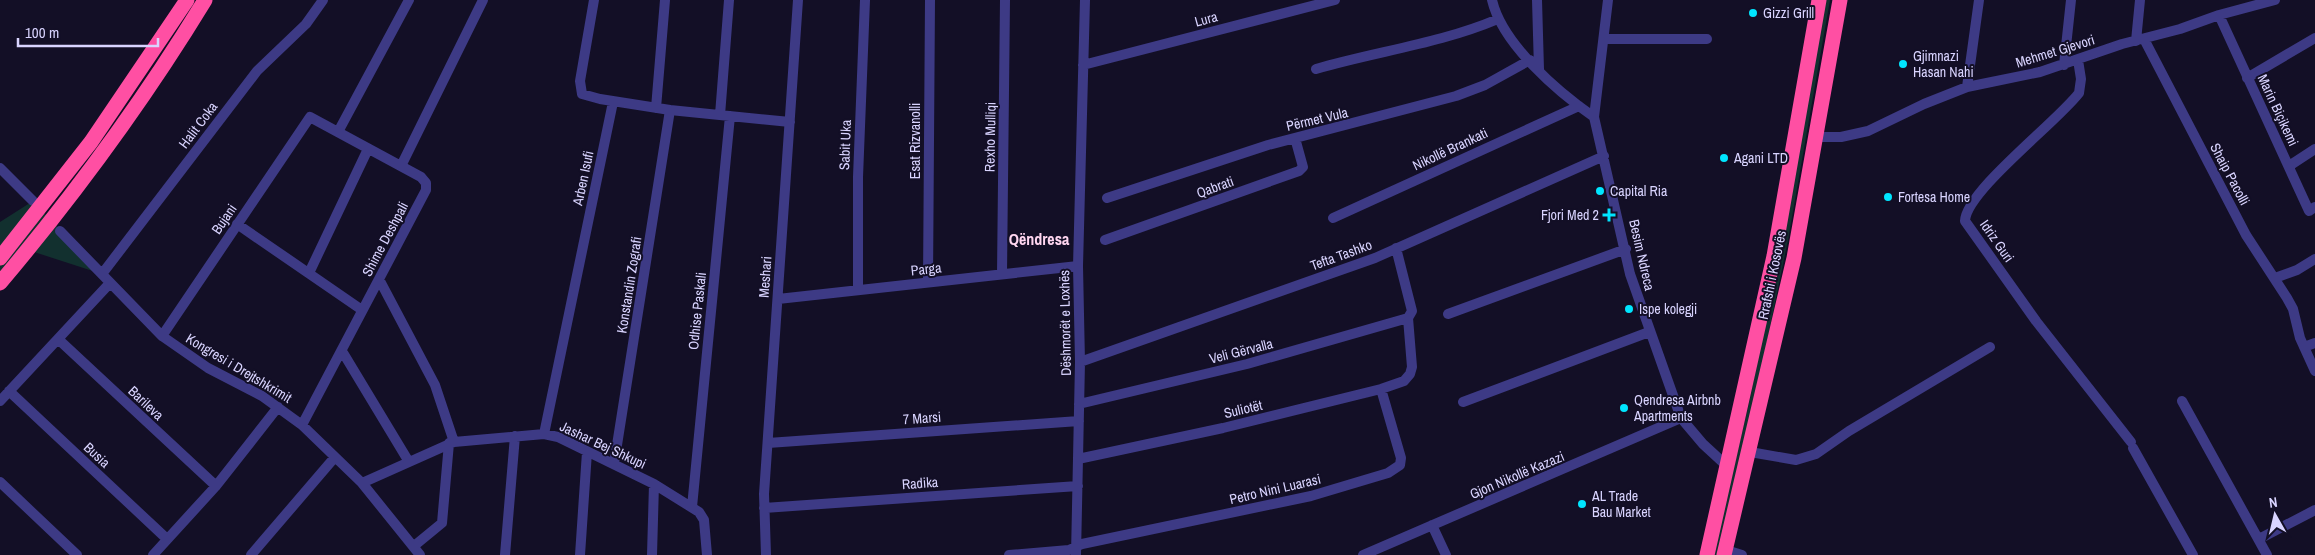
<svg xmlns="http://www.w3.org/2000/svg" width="2315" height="555" font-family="'Archivo Narrow',sans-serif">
<rect width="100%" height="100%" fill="#130f26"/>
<path fill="#12302f" d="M1824,0H1830L1788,240L1754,404L1719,555H1713L1749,403L1783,238Z
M33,201L102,274L28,250L0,283V222Z"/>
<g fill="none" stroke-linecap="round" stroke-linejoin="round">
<path stroke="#3d3a85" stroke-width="10" d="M594,0L580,81L582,94L600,99L670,110L790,122
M1492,0C1502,44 1558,92 1594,117
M1537,0L1539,69
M1608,0L1594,117L1630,274L1681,418L1703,444L1728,467
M2219,15L2309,211L2315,207
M1604,39H1707
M2144,39L2246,235L2287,298L2293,309L2300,338L2315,371
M2136,41L2140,0
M2078,60L2081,79L2079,93C2057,122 1966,191 1965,221L2036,321L2131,442
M1083,65L1335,0
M2064,65L2071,0
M1316,69C1377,51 1439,44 1498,19
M2247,78L2315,38
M1967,87L1979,0
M656,108L665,0
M720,115L729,0
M338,132L409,0
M1816,137H1841L1868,131L1924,104L1967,87L2040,72L2122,44L2180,29L2219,15L2275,0
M401,166L483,0
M2289,166L2315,149
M0,168L33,201
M1107,198L1268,145L1456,96L1485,85L1530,60
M1333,218L1579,106
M237,224L362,310
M60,231L162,336L208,368L262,396L302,425L362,483L420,555
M1105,240L1299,171L1303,167L1295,138
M309,273L368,149
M102,274L257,71L306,24L323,0
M1002,274L1005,0
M2275,278L2297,270L2315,259
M379,279L435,385L454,442
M928,282L930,0
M858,290V177L865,0
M778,299L1078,266
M1448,314L1626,249
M162,336L310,117L421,177L426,183V190L302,425
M58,339L216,486
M2304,347L2315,343
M342,351L409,462
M1080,362L1375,258L1604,156
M9,391L167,539
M0,401L110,283
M2182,401L2267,555
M1463,402L1649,332
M1079,404L1247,364L1408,318
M544,434L613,102
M768,443L1079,421
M2133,448L2193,555
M1750,452L1796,460L1816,454L1849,431L1990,347
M1078,459L1223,428L1381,389L1404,381L1410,374L1412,367L1408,318L1412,311L1396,248
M614,464L670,110
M0,482L77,555
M362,483L454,442L544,434L558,437L654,484L699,512L704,520L707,555
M692,507L730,116
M764,508L1078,486
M1432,525L1446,555
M2259,539L2315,510
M414,546L442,523L449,443
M1726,550L1742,555
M153,555L216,486L278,407
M251,555L335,457
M505,555L515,436
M580,555L587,452
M652,555L654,484
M766,555L764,494L798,0
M1009,555L1069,550L1082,544L1311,496L1388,473L1400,465L1401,458L1381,389
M1076,555L1080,362L1078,266L1085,0
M1363,555L1681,418"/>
<path stroke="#ff4fa3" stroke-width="15" d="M0,258L91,142L187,0
M0,283C75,194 144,100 205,0
M1707,555L1774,256L1819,0
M1724,555L1794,258L1840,0"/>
</g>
<g fill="#00e5ff" stroke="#130f26" stroke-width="2">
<circle cx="1753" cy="13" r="5"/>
<circle cx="1903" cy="64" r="5"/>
<circle cx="1724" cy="158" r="5"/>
<circle cx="1600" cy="191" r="5"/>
<circle cx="1888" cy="197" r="5"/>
<path d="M1606.5 207.5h5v5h5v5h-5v5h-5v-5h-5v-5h5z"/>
<circle cx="1629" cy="309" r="5"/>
<circle cx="1624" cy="408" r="5"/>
<circle cx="1582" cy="504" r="5"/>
</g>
<g text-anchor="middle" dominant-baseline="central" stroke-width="4" stroke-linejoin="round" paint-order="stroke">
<g font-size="14" fill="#d9d4ff" stroke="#130f26" text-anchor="start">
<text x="1763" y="13">Gizzi Grill</text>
<text x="1913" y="56">Gjimnazi<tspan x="1913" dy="16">Hasan Nahi</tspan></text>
<text x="1734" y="158">Agani LTD</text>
<text x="1610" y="191">Capital Ria</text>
<text x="1898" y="197">Fortesa Home</text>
<text x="1599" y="215" text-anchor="end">Fjori Med 2</text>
<text x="1639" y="309">Ispe kolegji</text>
<text x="1634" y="400">Qendresa Airbnb<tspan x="1634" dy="16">Apartments</tspan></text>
<text x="1592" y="496">AL Trade<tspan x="1592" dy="16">Bau Market</tspan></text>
</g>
<g font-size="14" fill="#d9d4ff" stroke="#130f26">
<text transform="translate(1206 19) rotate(-15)">Lura</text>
<text transform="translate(2055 51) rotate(-17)">Mehmet Gjevori</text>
<text transform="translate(2278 110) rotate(65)">Marin Biçikemi</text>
<text transform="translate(1317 119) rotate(-13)">Përmet Vula</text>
<text transform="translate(198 125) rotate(-53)">Halit Coka</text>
<text transform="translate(990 137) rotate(-89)">Rexho Mulliqi</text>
<text transform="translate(915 141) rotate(-90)">Esat Rizvanolli</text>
<text transform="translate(845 145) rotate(-88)">Sabit Uka</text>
<text transform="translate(1450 149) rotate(-25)">Nikollë Brankati</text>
<text transform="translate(2230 174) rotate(62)">Shaip Pacolli</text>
<text transform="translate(583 178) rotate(-78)">Arben Isufi</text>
<text transform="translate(1215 187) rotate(-20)">Qabrati</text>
<text transform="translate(224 219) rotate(-56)">Bujani</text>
<text transform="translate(385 239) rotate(-62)">Shime Deshpali</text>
<text transform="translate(1997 241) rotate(55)">Idriz Guri</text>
<text transform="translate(1341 255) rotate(-20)">Tefta Tashko</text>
<text transform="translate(1642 255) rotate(77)">Besim Ndreca</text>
<text transform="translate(926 269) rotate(-6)">Parga</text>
<text transform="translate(1772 275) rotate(-78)">Rrafshi i Kosovës</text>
<text transform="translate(765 277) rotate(-86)">Meshari</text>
<text transform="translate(629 285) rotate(-81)">Konstandin Zografi</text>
<text transform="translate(697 311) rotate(-84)">Odhise Paskali</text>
<text transform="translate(1065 323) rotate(-91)">Dëshmorët e Loxhës</text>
<text transform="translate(1241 351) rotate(-14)">Veli Gërvalla</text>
<text transform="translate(239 368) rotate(31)">Kongresi i Drejtshkrimit</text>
<text transform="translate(146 403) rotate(43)">Barileva</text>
<text transform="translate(1243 409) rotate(-13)">Suliotët</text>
<text transform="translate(922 418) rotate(-4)">7 Marsi</text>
<text transform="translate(603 445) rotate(25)">Jashar Bej Shkupi</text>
<text transform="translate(97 455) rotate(43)">Busia</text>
<text transform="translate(1517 475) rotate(-23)">Gjon Nikollë Kazazi</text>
<text transform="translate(920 483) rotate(-4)">Radika</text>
<text transform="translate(1275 489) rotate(-13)">Petro Nini Luarasi</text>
</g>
<g font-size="16" font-weight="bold" fill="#ffd6f0" stroke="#130f26">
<text x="1039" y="239">Qëndresa</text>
</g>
</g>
<g transform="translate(2275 515) rotate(352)" stroke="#130f26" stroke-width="4" paint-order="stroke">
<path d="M0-4L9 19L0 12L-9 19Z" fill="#d9d4ff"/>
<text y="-8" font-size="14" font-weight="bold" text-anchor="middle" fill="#d9d4ff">N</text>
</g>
<path d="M18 38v8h140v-8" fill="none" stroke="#d9d4ff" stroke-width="2.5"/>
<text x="25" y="38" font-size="15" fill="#d9d4ff" stroke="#130f26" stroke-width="4" paint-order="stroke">100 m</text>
</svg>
